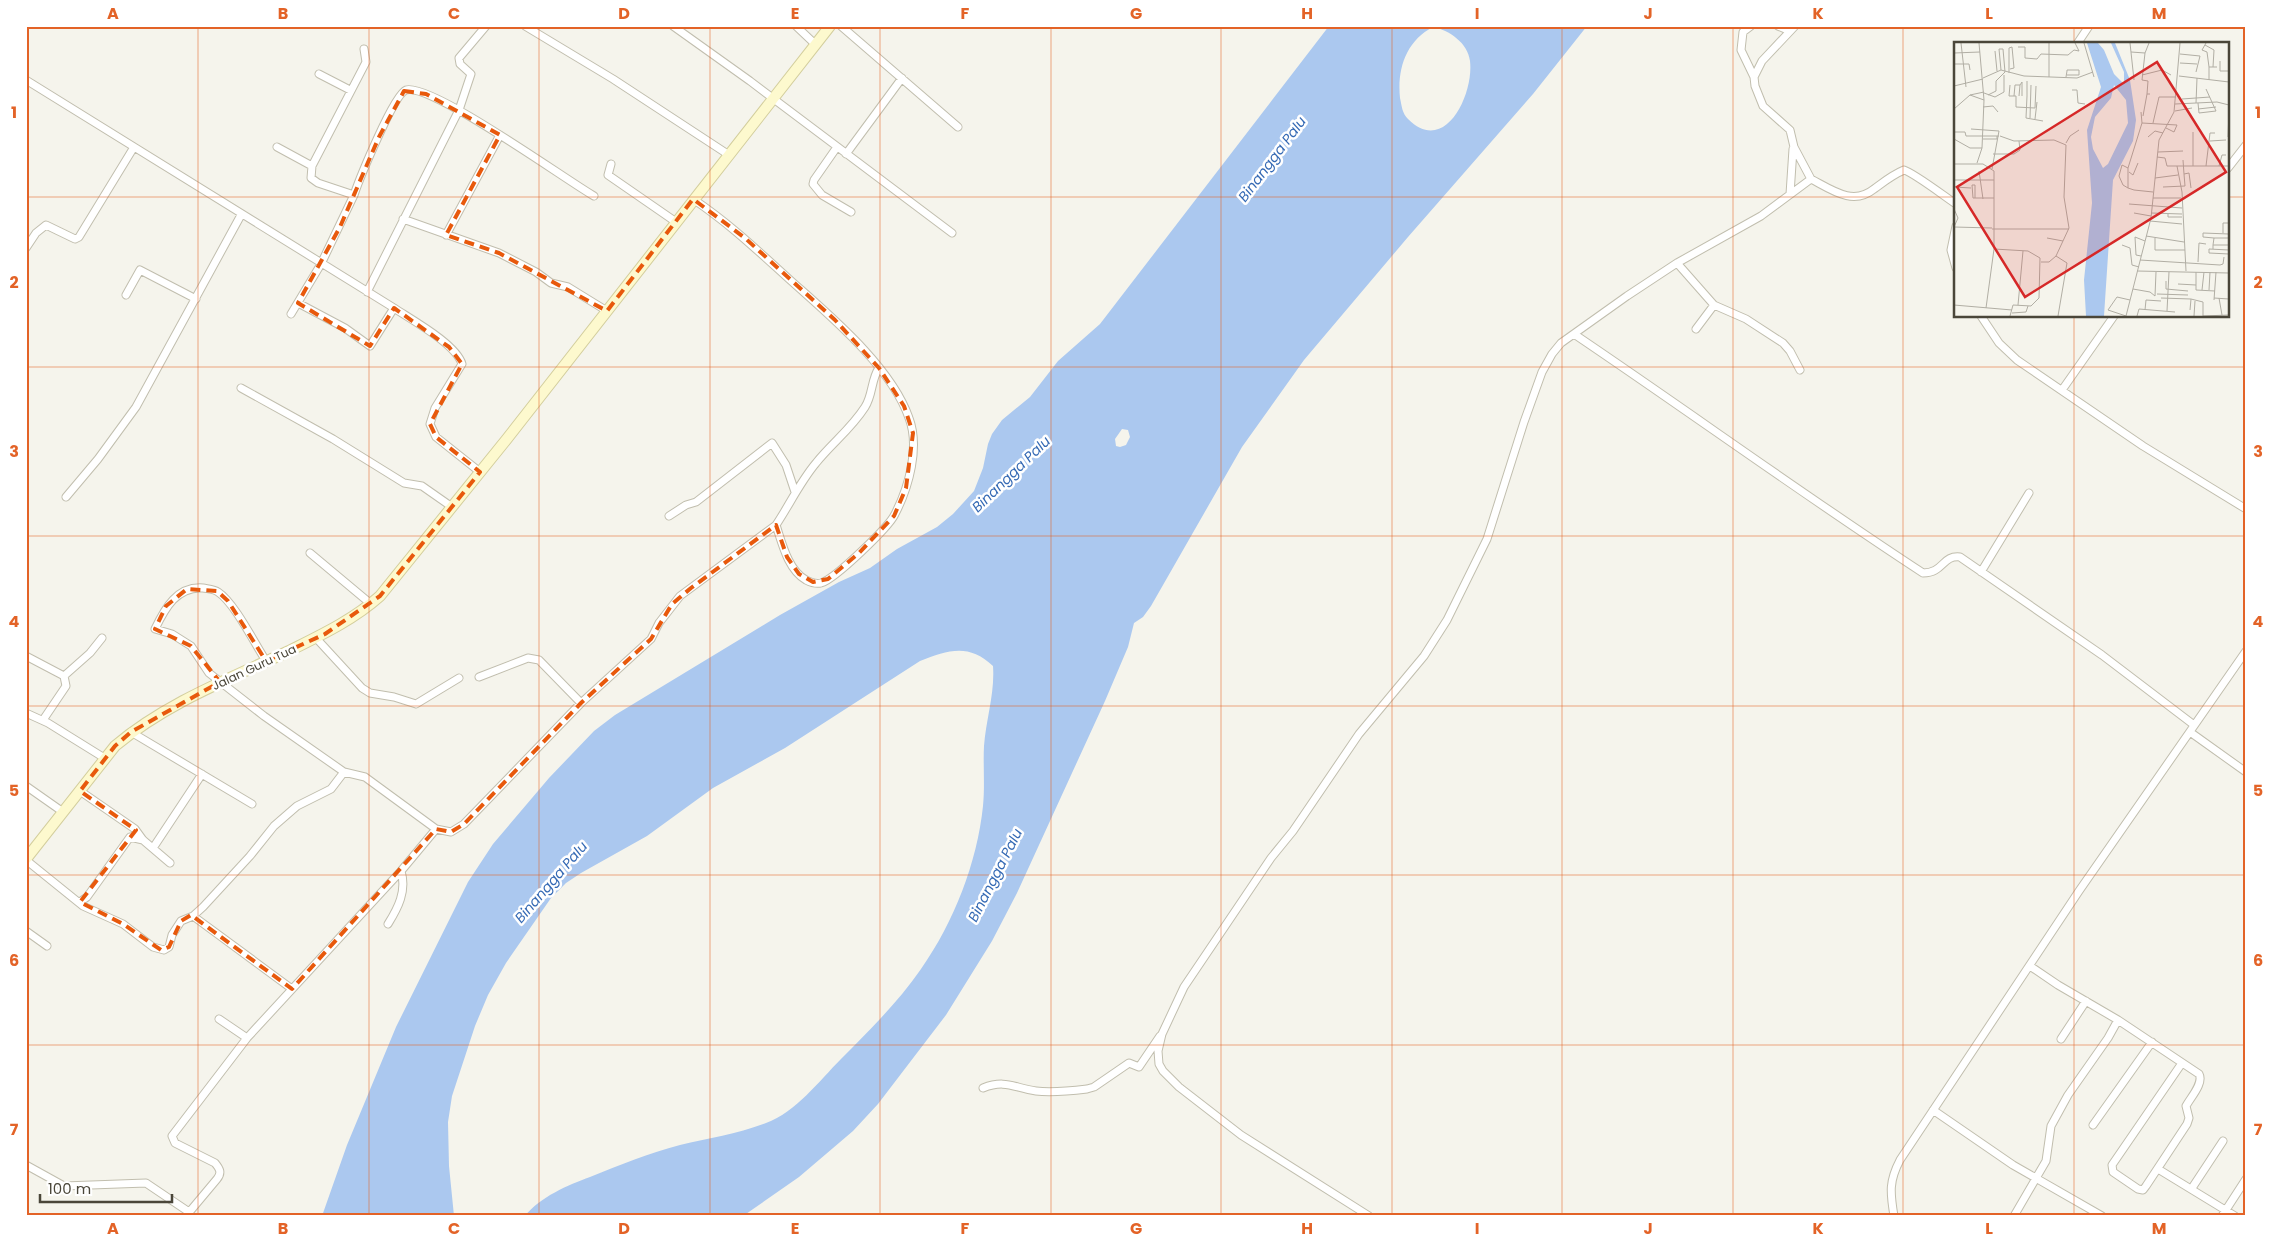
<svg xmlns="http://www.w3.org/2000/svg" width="2272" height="1242" font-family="Poppins,sans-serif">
<rect width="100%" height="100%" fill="#f5f4ec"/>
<path fill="#abc8ef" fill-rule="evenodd" d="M1329,26H1587L1533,94L1408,237L1304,360L1242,447L1151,606L1143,617L1134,623L1128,647L1105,701L1017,893L992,941L946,1015L878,1104L853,1131L799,1177L743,1216H525C540,1197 568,1185 590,1177C620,1165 649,1153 680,1145C709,1138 738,1134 766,1123C796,1112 819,1081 841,1059C869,1031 899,1001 921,969C954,922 977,863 983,806C985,786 983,765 984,746C986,719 995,693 993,666C969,643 948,650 920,661L785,748L713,788L647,836L581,873L566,883L551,898L506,963L488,995L475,1026L452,1096L448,1122L449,1166L454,1216H322L347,1145L396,1027L468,882L493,844L549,778L594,731L615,715L780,615L839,582L870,568L897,549L937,527L953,514L974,491L983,468L988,444L992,434L1002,420L1030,397L1058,361L1100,324ZM1433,27C1449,30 1468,43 1470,61C1474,94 1445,156 1408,119C1402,113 1402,107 1400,98C1397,69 1406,41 1433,27ZM1122,429L1128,430L1130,437L1126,445L1120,447L1116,446L1115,439Z"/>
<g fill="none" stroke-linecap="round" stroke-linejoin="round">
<g stroke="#c1beae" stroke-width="9">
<path id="street" d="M525,26L613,79L729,155
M673,26L750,81L952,233
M796,26L816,45
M841,26L958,127
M1751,26L1743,32L1741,50L1754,77
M1778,26L1790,31
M1795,26L1762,61L1754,77L1755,86L1763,106L1790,130L1794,147L1811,179
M2077,44L2089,26
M319,74L350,90
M26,80L394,308C412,320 456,344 462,364L435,408L430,424L436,437L480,472
M277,147L312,166
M837,147L814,180L813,184L822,195L851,212
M846,154L902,78
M611,164L608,175L676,222
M2228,168L2246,145
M1790,194L1793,149
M354,195C359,180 394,94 406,90C430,82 566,180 594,196
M693,199C730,224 757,250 789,279C829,315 891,366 909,418C920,447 909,487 895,514C889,527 835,579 821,583C817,584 810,582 806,580C788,570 782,543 776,525C790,504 800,482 816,463C832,443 851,429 865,407C873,395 871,379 879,368
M403,219L499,253L536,272L551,283L568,287L607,311
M1956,226L1951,250L1956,268
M446,235L500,135
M26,248L36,233L46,225L75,239L79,237L134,147
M1677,263L1714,305L1746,319L1783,343L1790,351L1800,370
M367,292L459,110L471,74L460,64L459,58L486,26
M126,295L140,270L196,299
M298,303L345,328L370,346L394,308
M291,314L321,264L354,195L318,183L311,178L312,166L366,62L364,49
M1981,316L1999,343L2017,360L2143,446L2246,509
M1696,329L1714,305
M1574,334C1691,413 1805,496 1923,573C1944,573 1942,555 1960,557L2102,655L2194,725
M241,388L333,439L404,483L422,486L452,507
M2062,390L2114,316
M66,497L98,459L136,407L241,215
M669,516L686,505L696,502L772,443L786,465L795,492
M310,553L371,604
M1981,572L2029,493
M316,638L362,688L370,693L394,697L416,704L459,678
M26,656L64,676L66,686L43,720
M266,661C255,644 234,602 218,592C214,589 208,589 203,588C177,586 165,608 155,629L172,634L191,646L209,673L264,716L344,772L365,777L436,829L451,832L464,824L581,703L651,639L659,623L680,596L776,525
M64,676L90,653L102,638
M479,677L528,658L539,660L581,703
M26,713L48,723L106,759
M131,732L252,804
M2190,732L2246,772
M26,786L63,812
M80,791L135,829L143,840L170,863
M153,848L202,774
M26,860L83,906L123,924L153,947L164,950L169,947L172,935L181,921L193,916L203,907L250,856L274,826L297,806L331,789L344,772
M80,902L87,897L130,837L143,840
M193,916L292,989
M388,924C398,908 407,891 401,871L436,829
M26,931L47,946
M2030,966L2058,985L2118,1020L2199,1074C2204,1083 2191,1097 2186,1106L2189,1118L2187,1124L2146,1186L2143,1190L2138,1189L2113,1172L2112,1165L2182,1063
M219,1019L247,1038L401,871
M2061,1039L2086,1001
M983,1088C1006,1079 1014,1088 1036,1091C1053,1093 1070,1091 1087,1089L1094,1087L1129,1063L1139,1067L1160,1036
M1933,1110L2013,1165L2102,1216
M2093,1125L2152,1042
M26,1165L64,1186L146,1183L189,1212
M2158,1169L2235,1216
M2192,1188L2223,1141
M186,1216L217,1179C222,1173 220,1169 215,1163L175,1143L172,1136L247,1038
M1369,1216L1241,1135L1179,1087L1163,1071L1159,1064L1158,1051L1162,1034L1184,987L1271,858L1293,831L1359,734L1424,656L1447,620L1487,539L1524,422L1542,372L1552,354L1561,343L1627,296L1677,263L1761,216L1811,179C1832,190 1853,206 1874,189C1885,181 1892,175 1904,170C1914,173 1944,196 1956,204
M1894,1216C1890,1192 1889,1181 1900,1160L2079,891L2246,651
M2014,1216L2046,1161L2051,1126L2068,1095L2108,1038L2118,1020
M2222,1216L2246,1179"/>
</g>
<g stroke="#d3ce9d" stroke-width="12">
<path id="secondary" d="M26,859L115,746C166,703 229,679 289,651C321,635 353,620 380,596L506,440L830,26"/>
</g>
<use href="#street" stroke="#fff" stroke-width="7"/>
<use href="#secondary" stroke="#fdf9ce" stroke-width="10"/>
</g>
<path fill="none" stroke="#e8590c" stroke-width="4" stroke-dasharray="10 6" stroke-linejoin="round" d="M404,91L426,94L500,135L446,235L499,253L607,311L693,199L745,238L835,320L879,368L904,406L913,433L906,488L894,516L859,553L828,579L813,582L799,574L787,557L776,525L691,588L672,604L651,639L581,703L464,824L451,832L436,829L292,989L191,915L181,921L169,947L161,950L123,924L80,902L136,830L80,791L115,746L131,732L220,682L191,646L155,629L166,606L187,589L217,591L228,601L266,661L325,634L380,596L480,472L436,437L430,424L462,364L449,347L394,308L370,346L298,303L340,227L379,137Z"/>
<path fill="none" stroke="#e36327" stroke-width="1" stroke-opacity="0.55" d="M198,26V1216M369,26V1216M539,26V1216M710,26V1216M880,26V1216M1051,26V1216M1221,26V1216M1392,26V1216M1562,26V1216M1733,26V1216M1903,26V1216M2074,26V44M26,197H1956M2228,197H2246M2074,316V1216M26,367H2246M26,536H2246M26,706H2246M26,875H2246M26,1045H2246"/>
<g text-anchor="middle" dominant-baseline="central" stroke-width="5" stroke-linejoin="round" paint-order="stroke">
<g font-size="12" fill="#4a4639" stroke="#fff">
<text transform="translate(254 667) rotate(-25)">Jalan Guru Tua</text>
</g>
<g font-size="14" font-style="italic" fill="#3469b4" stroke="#fff">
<text transform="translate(1272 159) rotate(-53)">Binangga Palu</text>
<text transform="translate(1011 474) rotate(-44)">Binangga Palu</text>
<text transform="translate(995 875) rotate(-63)">Binangga Palu</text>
<text transform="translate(551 882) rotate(-49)">Binangga Palu</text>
</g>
</g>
<g transform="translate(1954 42)">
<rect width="275" height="275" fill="#f5f4ec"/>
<path d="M133,1H144L150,8L160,32L170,42V30L157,1H161L176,38L182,78L179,99L159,138L150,274H132L130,238L138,161L133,88L147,45ZM160,43L172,58L174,81L154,122L149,126L139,107L137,95L141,75L157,56Z" fill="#abc8ef" fill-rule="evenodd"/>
<path fill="none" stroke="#b1aea4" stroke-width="1" d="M7,1L12,45M130,1L140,35M176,1L180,38M252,1L248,8L253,10L255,25M251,3L260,8L259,25M64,5H71V16L83,17L87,12L114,13L120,8L125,9L121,1M45,7L47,28M41,9L43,29M177,10L191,11L195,1M0,11L26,10M191,11L188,38L194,39L193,52M226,12L246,14L242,30M266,19V29H275M226,21L243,22M0,22H15L16,28M55,31V6L58,5L60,26L56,27M188,33L208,28L217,33M225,34L275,40M95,35V1M112,35L113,29V28H125V33H113M29,36L47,28L70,34L123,36L139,30M255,38V25H263M73,39V54M56,43L55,54H62V65L81,66L82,44M66,43L68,40V54M0,44L29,37M118,48H123L124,61L131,62M30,51L41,55L50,50V33M34,53L42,49V39L51,30L49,7H45M60,54L61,43H66L65,54M73,54L72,76L89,79M228,57L256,55M30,58L16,53L30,50M242,61L243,36M244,61L245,71L262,69L252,47M221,62L263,60L275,63M29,65L39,64L44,70M0,67L16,53M244,67L262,65M221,69L238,66M189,74L193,52H196M76,76L77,43M81,77L83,60M188,81L223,83L220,90L212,86M199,81L205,55H222M17,87L45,89L38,127M0,90H11L12,94H45M239,90V124M46,94L60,99L100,98L112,103L110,155L115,186L102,214L95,220H87M194,95L201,89L209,91M274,95L275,69M0,97L16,106H28M29,97H43V94M256,99L272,98M112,101L116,94L125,88M204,110L229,109M39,112H60L66,108L65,99M203,115L211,116L213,124H275M229,118L230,132L235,131L237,146M23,121L28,106L30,58L25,1M0,122H29L40,129V207L74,209L86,216L85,256L77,264L59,263L56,274M223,124L228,150L232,229M252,124L256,91H261M265,124L268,113H272M174,126L188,81L187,70M25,129L29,157M175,130L179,133L184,121M201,136L224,133M0,138H40M0,145L17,146M209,145L231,144L230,132M174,146V126L168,123L165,134L169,143L174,146L180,148L199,150M21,156V143H18L19,156H40M199,156H227M175,162L228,166M0,167L4,176L0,185M180,171L197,174M197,171L228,172M214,172V175H228M196,179L228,182M0,185L38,186M38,187H115M269,191V181H275M192,194L230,200M93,196L109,199M201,196V208H231M260,196L249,195V191L275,192M168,203L176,206L178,223L185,225M259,203L260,196H275M255,207V211L275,212M255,207L275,208M259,207V203H275M102,214L113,221L104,274M187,214L182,213L181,195L191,199M186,218L266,223L269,222L270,215M244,220L245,201L252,202M183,229L275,231M242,230V248L261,249M212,239V247L234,249M224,242L242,243M179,247L196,250L201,254L202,230M248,248L250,230M255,248L256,230M203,252L234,253M207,256L237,257L236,268M260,256L275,257M265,256L268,273M237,257L249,260V274M260,258L262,230M0,263L58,268M64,263L69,209M32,266L40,207M191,268L192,258L207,259M213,269L215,230M58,271L72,270L74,264M172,274L154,268L163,255L176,258M172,274L197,176L205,98L220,70L226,1M183,274L185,267L221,270M240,274L241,259M249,274L275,273"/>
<path fill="#d62828" fill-opacity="0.15" stroke="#d62828" stroke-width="2.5" d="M203,20L272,130L71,255L3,145Z"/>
<rect width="275" height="275" fill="none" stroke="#4a4639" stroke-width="2.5"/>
</g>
<rect width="2272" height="1242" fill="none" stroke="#ffffff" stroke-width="55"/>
<path d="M40 1194v8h132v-8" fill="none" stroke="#4a4639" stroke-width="2.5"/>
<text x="48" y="1194" font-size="15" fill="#4a4639" stroke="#ffffff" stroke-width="4" paint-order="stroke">100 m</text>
<rect x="28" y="28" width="2216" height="1186" fill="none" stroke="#e36327" stroke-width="2"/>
<g font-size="16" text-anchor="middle" font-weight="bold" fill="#e36327">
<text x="113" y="19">A</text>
<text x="283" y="19">B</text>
<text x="454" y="19">C</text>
<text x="624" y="19">D</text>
<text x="795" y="19">E</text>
<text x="965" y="19">F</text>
<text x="1136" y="19">G</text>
<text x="1307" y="19">H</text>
<text x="1477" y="19">I</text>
<text x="1648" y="19">J</text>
<text x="1818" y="19">K</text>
<text x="1989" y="19">L</text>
<text x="2159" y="19">M</text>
<text x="14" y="118">1</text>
<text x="2258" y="118">1</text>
<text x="14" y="288">2</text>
<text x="2258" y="288">2</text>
<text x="14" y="457">3</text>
<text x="2258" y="457">3</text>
<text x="14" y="627">4</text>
<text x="2258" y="627">4</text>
<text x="14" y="796">5</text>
<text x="2258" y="796">5</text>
<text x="14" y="966">6</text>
<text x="2258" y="966">6</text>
<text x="14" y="1135">7</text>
<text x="2258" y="1135">7</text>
<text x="113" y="1234">A</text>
<text x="283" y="1234">B</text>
<text x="454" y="1234">C</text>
<text x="624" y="1234">D</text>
<text x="795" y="1234">E</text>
<text x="965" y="1234">F</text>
<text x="1136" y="1234">G</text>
<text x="1307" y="1234">H</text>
<text x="1477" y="1234">I</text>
<text x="1648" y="1234">J</text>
<text x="1818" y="1234">K</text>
<text x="1989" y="1234">L</text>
<text x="2159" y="1234">M</text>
</g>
</svg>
